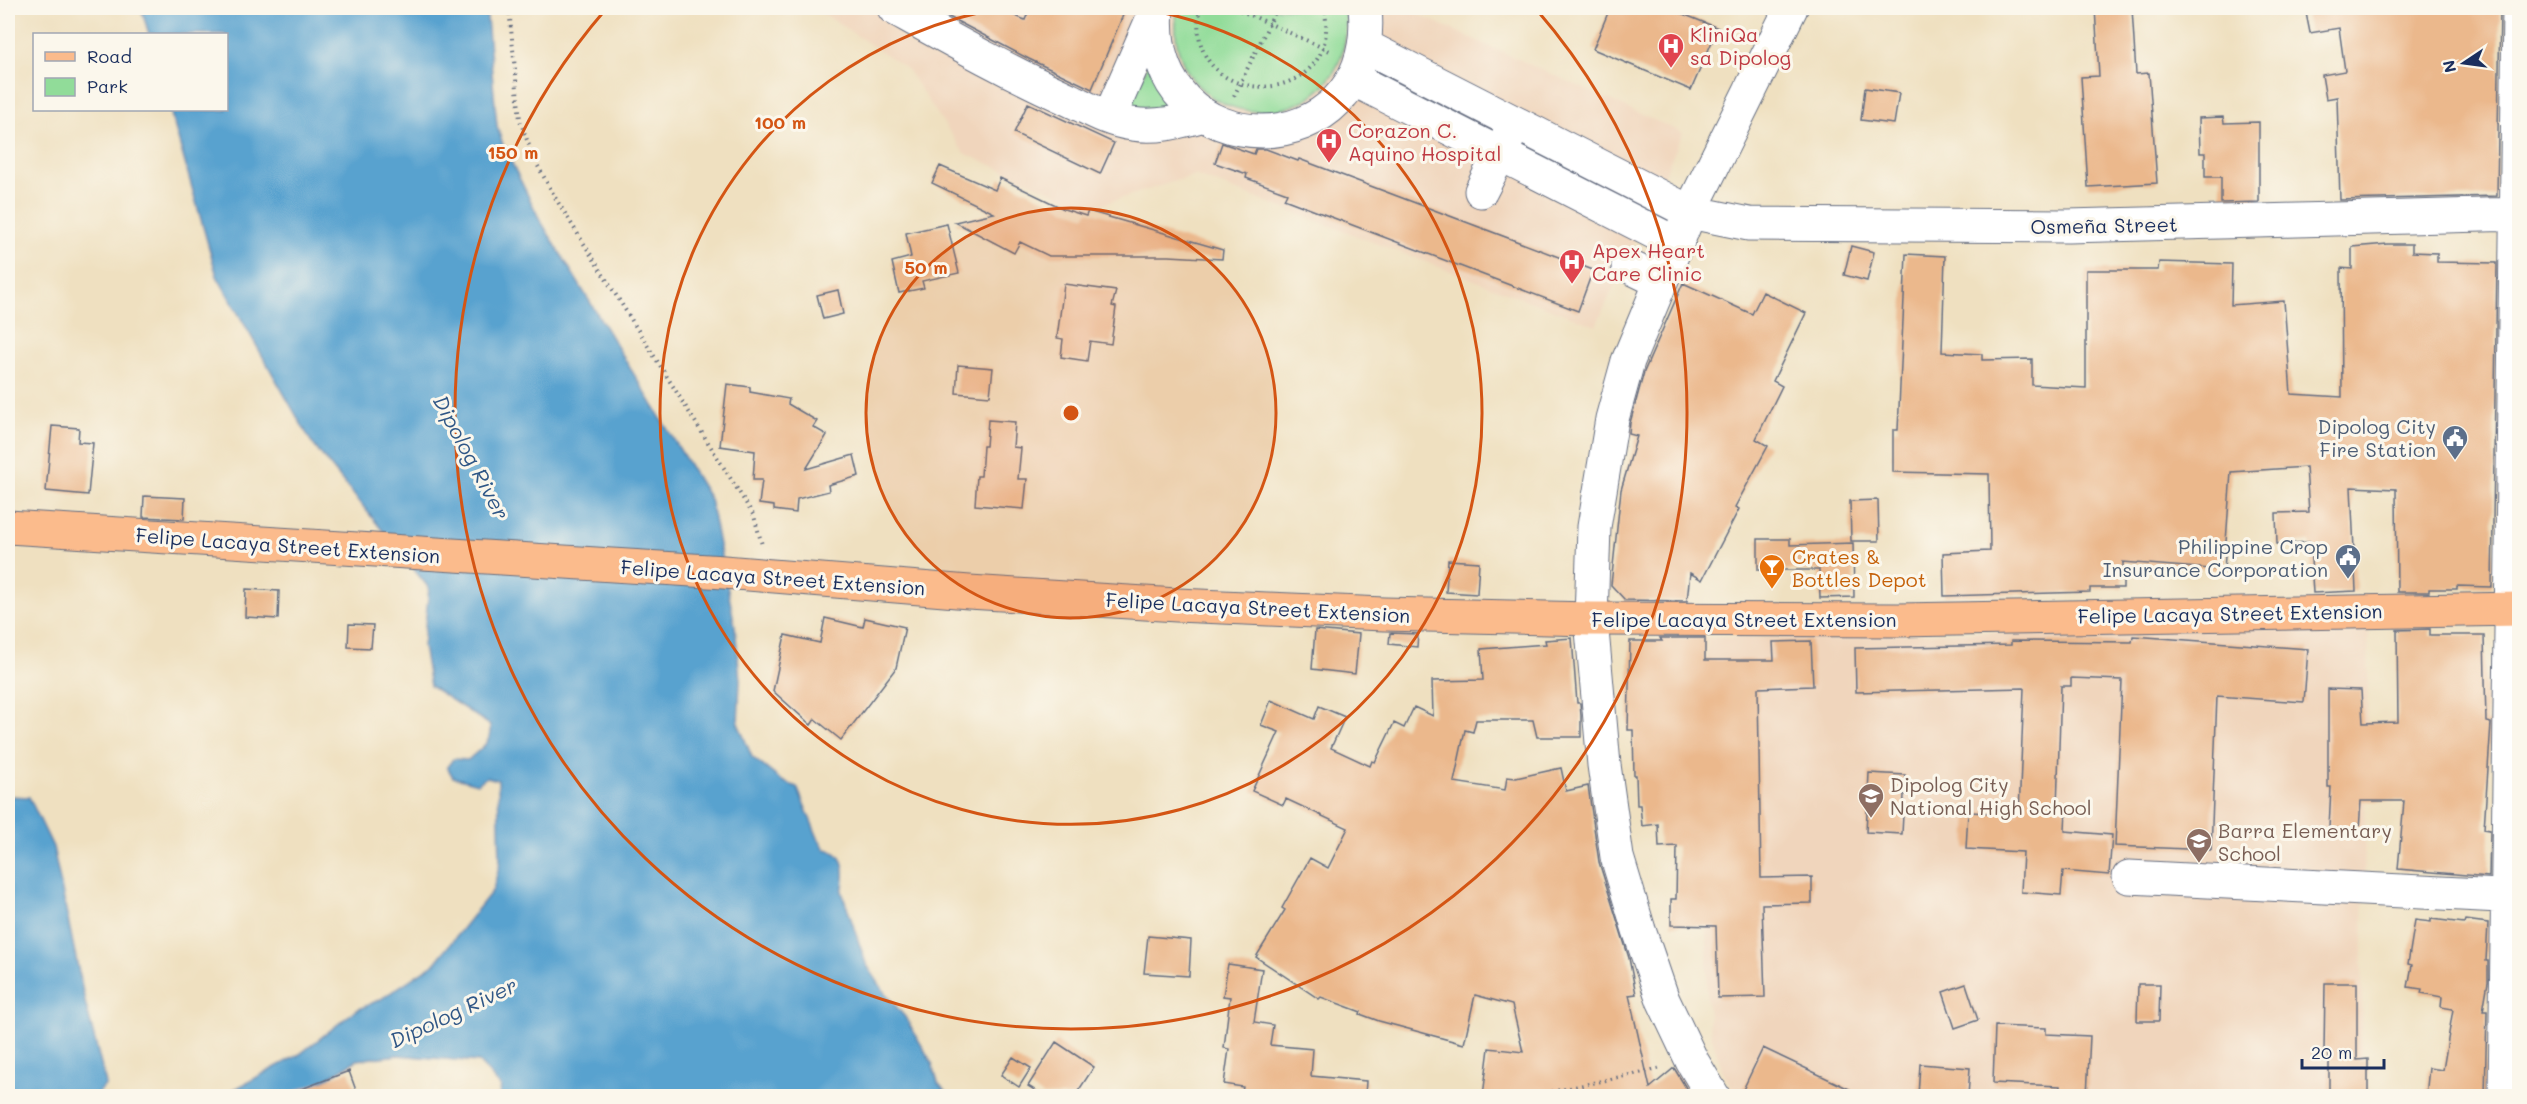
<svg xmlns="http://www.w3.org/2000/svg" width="2527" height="1104" font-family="Mali,sans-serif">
<rect width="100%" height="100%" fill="#fbf7ec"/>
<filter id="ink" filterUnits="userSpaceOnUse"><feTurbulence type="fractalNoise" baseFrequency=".0167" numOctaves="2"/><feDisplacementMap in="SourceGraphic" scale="12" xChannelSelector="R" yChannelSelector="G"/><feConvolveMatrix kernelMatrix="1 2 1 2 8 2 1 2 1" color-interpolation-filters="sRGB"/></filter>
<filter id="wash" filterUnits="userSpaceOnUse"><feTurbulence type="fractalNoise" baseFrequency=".008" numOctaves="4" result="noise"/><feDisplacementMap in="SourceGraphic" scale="24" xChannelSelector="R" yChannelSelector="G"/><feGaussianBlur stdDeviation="1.35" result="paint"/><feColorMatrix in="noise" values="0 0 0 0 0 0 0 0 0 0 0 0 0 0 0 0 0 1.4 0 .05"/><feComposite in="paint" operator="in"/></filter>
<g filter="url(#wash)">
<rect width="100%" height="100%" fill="#efe0c0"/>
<path fill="#f0d5bc" d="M815,8H1415L1417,14L1683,133L1596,326L1195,175L1090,208L964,153L906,68Z
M2369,624L2360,1096H1736L1722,1069L1711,1034L1707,1000V638Z"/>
<path fill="#91dc99" stroke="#56867c" stroke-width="1.5" d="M1177,8H1345C1362,147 1158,145 1177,8Z
M1150,58L1184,110L1137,109L1132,102Z"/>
<path fill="#58a2cf" stroke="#3a6896" stroke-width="1.5" d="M141,8H486L497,126L503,145L540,220L710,499L735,626L740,680L738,723L752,757L782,781L797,787L818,838L825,849C847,853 846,874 842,892L866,964L887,996L905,1017L932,1063L938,1083L950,1096H499L501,1087L479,1062L398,1055L357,1060L298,1096H222L300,1054L355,1011L381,999L435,963L493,890L500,863L498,780L487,777L477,784L453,777L447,767L453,759L468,760C481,747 492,745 490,725L430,686L423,646L429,588L312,443L217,276L170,110H226V34H149Z
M8,796L29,797L53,847L85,1002L106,1084L96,1096H8Z"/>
<g id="blocks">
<path fill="#ebb88c" d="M932,8H996L1025,20L1030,8H1126L1092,89L1029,59Z
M1610,8H1668L1718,28L1691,90L1593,49Z
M2095,8H2132L2136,74L2149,73L2157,183L2088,187L2081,77L2099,76Z
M2305,8H2500L2497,196L2340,200L2337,97L2326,99L2322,75L2345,71L2339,28L2310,33Z
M1865,88L1899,93L1894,124L1861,120Z
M1028,103L1114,143L1100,174L1014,133Z
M2223,117L2224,123L2259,122V202L2221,203V177H2205V153H2200L2199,118Z
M1222,143L1254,154L1256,149H1266L1298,161L1299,159L1593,270L1578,311L1284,199L1287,193L1246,178L1247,174L1215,163Z
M940,166L995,190L1000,178L1064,209L1086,216L1088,211L1223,250L1222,259L1169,256H1049L1020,242L1014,253L955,222L994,213L932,183Z
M947,224L959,273L922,281L924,288L899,293L892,262L911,257L906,233Z
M2388,244H2412V252L2437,253V262L2497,263L2492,587L2457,586V589H2429V592H2397L2396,489L2351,487L2356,591L2313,593L2310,542L2277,544L2276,513L2309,512L2306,467L2231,472L2224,570L2123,562V588H2090V592L1944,596L1943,553L1990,551L1989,474L1893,472V430H1898L1906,254L1945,256L1942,352L1982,354V360L2032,359V385L2086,388V270H2158L2159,262L2232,264L2231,305L2284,301L2291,394L2342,397L2341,268L2352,269V247Z
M1851,246L1874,252L1867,281L1844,275Z
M1683,283L1752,314L1763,292L1806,313L1773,381L1782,386L1756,439L1768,446L1735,507L1739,509L1702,580L1690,573L1687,601L1625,600L1611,585L1621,490L1637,436L1629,434L1630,423L1644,372Z
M1064,284L1116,291L1112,306L1116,307L1111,344L1090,341L1087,361L1061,357L1063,339L1057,338Z
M838,290L843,314L823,319L817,295Z
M958,365L993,368L990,396L956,393Z
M727,384L750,387V392L789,399L788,404L817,421L813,427L827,435L806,469L854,455L859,476L828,485L829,491L797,499L796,513L774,510V506L759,504L762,480H753L755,451L720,446Z
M988,420L1015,422L1013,447L1021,448L1018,479H1027L1024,509L975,505L977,476H981L983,446H986Z
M52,426L79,428L78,442L93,443L88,495L46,491Z
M144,496L185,498L184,519L143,517Z
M1878,500L1879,541H1851L1850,501Z
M1758,539H1790V545L1853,543L1854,597L1820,598L1819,570H1758Z
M1448,560L1479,562L1477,594L1446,592Z
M246,589L279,591L278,619L245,617Z
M825,618L863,627L865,618L905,627L896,668L841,740L815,719L811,725L773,691L785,635L820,643Z
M349,624L373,625L371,648L348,647Z
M2430,629V635H2484L2486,722L2491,723L2484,829L2490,830L2489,877L2398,869L2404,801H2361L2359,830L2329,828L2331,787H2328V689L2361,690L2363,723L2398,722L2397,630Z
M1315,630L1359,634L1355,674L1312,669Z
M1390,633L1418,634L1417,647L1389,644Z
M2133,636L2308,649L2304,702L2217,696L2211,850L2115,846L2122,680L2071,678V686H2061L2057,808L2066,809L2065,831L2112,835L2109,875L2063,871L2061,895L2021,892L2023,852L1966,849L1968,812L2019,814L2024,688L1856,692L1855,648L2011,645V641L2132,642Z
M1572,638L1577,703H1580L1581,716V737H1537L1533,720H1476L1473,732L1465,730L1454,782L1505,790L1507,777L1516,778L1561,768L1566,791L1588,786L1599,862L1629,958L1636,994L1629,995L1650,1088L1674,1068L1691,1096H1483L1489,1048L1523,1052L1512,1005L1475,995L1464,1044L1379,1021L1360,1014L1361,1012L1321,997L1319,999L1256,957L1285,910L1282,908L1310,858L1328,868L1348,828L1286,799L1283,805L1252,791L1279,732L1261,725L1271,700L1314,719L1319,706L1345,717L1331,748L1370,766L1372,761L1375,762L1394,723L1404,728L1414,707L1433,716L1432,681L1483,680L1481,649L1546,644L1545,640Z
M1660,638H1705V660H1774L1773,642L1811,641L1813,686L1758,688L1761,878L1812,877V903L1762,904L1765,997L1718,998L1716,926L1671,925V899H1676L1677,846L1659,847L1658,824L1642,826L1640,805H1637L1636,775H1634L1633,730H1628L1630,641H1662Z
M1869,773L1905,775L1902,834L1866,832Z
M2431,919L2464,923L2465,920L2488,923L2486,961H2488V982L2483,1011H2487L2485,1096H2426L2429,1068L2443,1070L2453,1009L2441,1007L2442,997L2421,993L2422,989L2408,987L2412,965L2408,964L2415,920L2431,922Z
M1148,936L1191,940L1189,976L1144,973Z
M1228,964L1262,969L1254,1022L1273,1025L1270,1045L1313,1049L1311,1076L1366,1081L1365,1096H1241L1243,1087L1224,1084L1229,1049L1224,1048L1230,997L1223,996Z
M2325,983H2357V1060L2368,1059V1096H2329V1052H2324Z
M1966,984L1978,1020L1955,1028L1943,992Z
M2138,984H2160L2159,1021H2137Z
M1995,1026L2046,1028V1034L2090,1036L2087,1096H2060V1086L1993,1083Z
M1056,1042L1094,1067L1075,1096H1044L1028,1086Z
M1763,1048L1864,1096H1740Z
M1013,1057L1031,1068L1019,1087L1001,1075Z
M1920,1064L1970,1068L1968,1096H1918Z
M349,1071L358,1096H288V1094Z"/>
</g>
</g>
<g filter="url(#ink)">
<use href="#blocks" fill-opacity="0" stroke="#656d80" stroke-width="1.5"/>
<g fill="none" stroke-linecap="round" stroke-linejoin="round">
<g stroke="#656d80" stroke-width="35">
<path id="minor" d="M894,8C950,39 1005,70 1064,97C1086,107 1108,121 1132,124C1156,128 1180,122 1204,115
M1157,8C1143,173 1381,171 1365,8
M1365,46L1690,212L1749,224L2068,226L2520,214
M1353,79L1677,244
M1109,118L1154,15
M1481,191L1509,136
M1628,266L1661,282
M2129,877L2520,897
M1713,1096L1692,1061L1663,1000L1639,930L1617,857L1604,765L1591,619L1594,527L1612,419L1628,361L1690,212L1791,8
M2505,1096L2519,8"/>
</g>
<g stroke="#656d80" stroke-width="35">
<path id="major" d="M8,527L724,572L969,592L1177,605L1384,614L1591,619L1898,620L2520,609"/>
</g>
<path stroke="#656d80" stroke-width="4" stroke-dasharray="1.5 4.5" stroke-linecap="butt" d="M509,8L520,120L533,157L556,199L754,516L762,545
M1200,8C1180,115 1347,111 1324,8
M1235,8L1330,51
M1234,96L1277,8
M1546,1093L1662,1068"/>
<use href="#minor" stroke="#fff" stroke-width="33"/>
<use href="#major" stroke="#fbbb8c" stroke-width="33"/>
</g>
</g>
<circle cx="1071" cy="413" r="205" fill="#d45514" fill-opacity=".12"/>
<g fill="none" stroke="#d45514" stroke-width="3">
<circle cx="1071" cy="413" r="205"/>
<path d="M1139 8A411 411 0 1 1 1003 8"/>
<path d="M1536 9A616 616 0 1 1 606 9"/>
</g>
<defs>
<g id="hospital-pin" transform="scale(1.35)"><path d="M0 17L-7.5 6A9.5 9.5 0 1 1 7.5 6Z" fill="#e0444e" stroke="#fbf7ec"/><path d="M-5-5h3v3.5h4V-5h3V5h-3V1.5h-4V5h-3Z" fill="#fff"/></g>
<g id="civic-pin" transform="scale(1.35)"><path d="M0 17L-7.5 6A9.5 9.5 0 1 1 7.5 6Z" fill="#5c6f8a" stroke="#fbf7ec"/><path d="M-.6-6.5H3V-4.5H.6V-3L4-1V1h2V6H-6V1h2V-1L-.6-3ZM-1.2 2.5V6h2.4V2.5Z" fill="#fff"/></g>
<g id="bar-pin" transform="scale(1.35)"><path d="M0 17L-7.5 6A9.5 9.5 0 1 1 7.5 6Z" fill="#e8710a" stroke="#fbf7ec"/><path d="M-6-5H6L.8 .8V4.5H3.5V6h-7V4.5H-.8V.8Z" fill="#fff"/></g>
<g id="school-pin" transform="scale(1.35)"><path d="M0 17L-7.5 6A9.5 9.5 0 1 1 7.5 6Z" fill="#8d6e63" stroke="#fbf7ec"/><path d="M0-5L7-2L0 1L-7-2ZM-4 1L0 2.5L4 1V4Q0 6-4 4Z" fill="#fff"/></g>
</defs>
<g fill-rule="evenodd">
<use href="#hospital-pin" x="1671" y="46"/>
<use href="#hospital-pin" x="1329" y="141"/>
<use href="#hospital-pin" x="1572" y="262"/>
<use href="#civic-pin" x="2455" y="438"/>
<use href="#civic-pin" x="2348" y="557"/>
<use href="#bar-pin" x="1772" y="567"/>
<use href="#school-pin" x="1871" y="796"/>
<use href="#school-pin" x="2199" y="841"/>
</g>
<g text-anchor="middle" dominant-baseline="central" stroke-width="6" stroke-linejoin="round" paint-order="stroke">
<g font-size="20" fill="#be3a42" stroke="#fbf7ec" text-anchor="start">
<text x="1690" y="34">KliniQa<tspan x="1690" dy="23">sa Dipolog</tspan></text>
<text x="1348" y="130">Corazon C.<tspan x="1348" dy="23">Aquino Hospital</tspan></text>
<text x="1592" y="250">Apex Heart<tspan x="1592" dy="23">Care Clinic</tspan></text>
</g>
<g font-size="20" fill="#1b2f5e" stroke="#fbf7ec">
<text transform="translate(2104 225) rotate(-1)">Osmeña Street</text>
<text transform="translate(288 545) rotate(4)">Felipe Lacaya Street Extension</text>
<text transform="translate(773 577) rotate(4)">Felipe Lacaya Street Extension</text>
<text transform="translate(1258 607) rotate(3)">Felipe Lacaya Street Extension</text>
<text transform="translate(2230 613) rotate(-1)">Felipe Lacaya Street Extension</text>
<text x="1744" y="619">Felipe Lacaya Street Extension</text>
</g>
<g font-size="20" fill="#4e5e75" stroke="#fbf7ec" text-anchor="end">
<text x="2436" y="426">Dipolog City<tspan x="2436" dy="23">Fire Station</tspan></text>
<text x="2328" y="546">Philippine Crop<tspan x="2328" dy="23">Insurance Corporation</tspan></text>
</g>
<g font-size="20" fill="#c56008" stroke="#fbf7ec" text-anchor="start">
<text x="1792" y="556">Crates &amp;<tspan x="1792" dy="23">Bottles Depot</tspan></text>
</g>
<g font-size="20" fill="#785e54" stroke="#fbf7ec" text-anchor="start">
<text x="1890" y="784">Dipolog City<tspan x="1890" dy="23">National High School</tspan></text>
<text x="2218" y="830">Barra Elementary<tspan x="2218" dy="23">School</tspan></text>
</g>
<g font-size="21" font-style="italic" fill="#305786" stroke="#fbf7ec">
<text transform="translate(472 457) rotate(62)">Dipolog River</text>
<text transform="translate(453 1012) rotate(-25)">Dipolog River</text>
</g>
</g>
<circle cx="1071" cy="413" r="9" fill="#d45514" stroke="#fbf7ec" stroke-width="3"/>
<g font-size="18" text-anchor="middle" font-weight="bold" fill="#d45514" stroke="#fbf7ec" stroke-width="6" stroke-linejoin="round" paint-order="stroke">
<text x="780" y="129">100 m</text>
<text x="513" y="159">150 m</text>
<text x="926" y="274">50 m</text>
</g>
<rect width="2527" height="1104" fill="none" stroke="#fbf7ec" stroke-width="30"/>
<rect x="33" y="33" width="195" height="78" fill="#fbf7ec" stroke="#a1a7b3" stroke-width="1.5"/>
<rect x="45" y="52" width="30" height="9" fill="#fbbb8c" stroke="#a1a7b3" stroke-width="1.5"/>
<text x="87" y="63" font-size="18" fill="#1b2f5e">Road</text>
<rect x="45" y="78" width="30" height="18" fill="#91dc99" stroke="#a1a7b3" stroke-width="1.5"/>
<text x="87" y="93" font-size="18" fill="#1b2f5e">Park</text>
<g transform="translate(2464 63) rotate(257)" stroke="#fbf7ec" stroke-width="4.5" paint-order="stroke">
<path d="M0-4.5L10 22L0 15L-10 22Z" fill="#1b2f5e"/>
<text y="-9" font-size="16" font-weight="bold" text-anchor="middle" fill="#1b2f5e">N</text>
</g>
<path d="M2302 1059v9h82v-9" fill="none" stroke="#1b2f5e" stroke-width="3"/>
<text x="2311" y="1059" font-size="18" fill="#1b2f5e" stroke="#fbf7ec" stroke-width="4.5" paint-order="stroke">20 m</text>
</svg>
